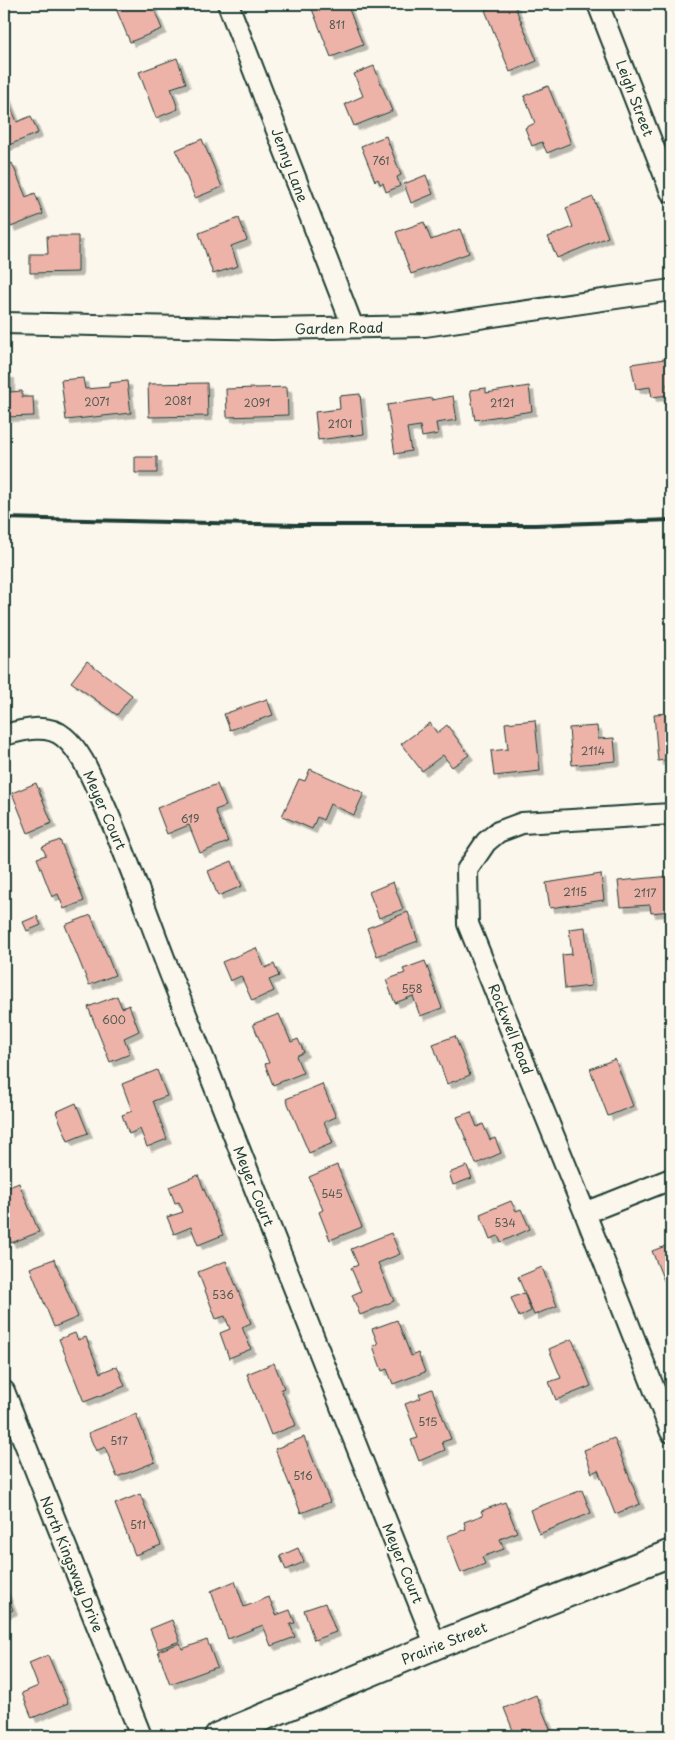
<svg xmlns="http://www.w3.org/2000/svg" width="675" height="1740" font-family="'Playpen Sans',sans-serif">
<defs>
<filter id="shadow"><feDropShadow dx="4.5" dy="4.5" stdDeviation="0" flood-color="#0004"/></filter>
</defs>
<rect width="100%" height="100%" fill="#fbf7ec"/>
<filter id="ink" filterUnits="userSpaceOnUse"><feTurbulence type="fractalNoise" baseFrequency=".02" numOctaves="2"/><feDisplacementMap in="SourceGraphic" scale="10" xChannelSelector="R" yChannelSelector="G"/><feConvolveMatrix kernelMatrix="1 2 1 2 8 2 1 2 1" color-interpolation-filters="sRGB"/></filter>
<g filter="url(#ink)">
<path fill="#edb3a9" stroke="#1f3d34" filter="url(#shadow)" d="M114,4H142L143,7L152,4L162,29L130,42Z
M310,4H347L363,45L331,57Z
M500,4H514L537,61L510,72L485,10Z
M177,58L186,83L171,88L178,109L156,118L139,72Z
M374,66L392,111L354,126L345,104L363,96L354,74Z
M548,86L571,143L547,153L542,142L532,146L525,128L535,123L524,96Z
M4,90L17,122L31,116L38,133L4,147Z
M386,136L401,175L397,177L400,186L386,192L383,183L380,184L378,179L375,181L361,146Z
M202,139L222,187L195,198L176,150Z
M12,163L26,197L35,193L43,214L11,227L4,209V166Z
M426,175L433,194L411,203L404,184Z
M593,197L608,237L557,258L548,237L573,227L566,208Z
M239,218L247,240L231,246L238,266L213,274L199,233Z
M424,222L431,240L460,229L469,253L411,274L396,232Z
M47,236H78V272L30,273V254H48Z
M671,358V383L667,384L669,395L652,397L650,387L636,389L631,364Z
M4,374H10V392L22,391V397H33L34,416L4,417Z
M83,378L85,389L109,387V383L127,381L131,413L66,420L61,380Z
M207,383L208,416L149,417L148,384Z
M529,386L532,411L475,420L470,390L486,388V393Z
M287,387L288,415L227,417L226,389Z
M360,394L364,434L318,440L315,412L340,409L339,396Z
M453,396L457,420L436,423L438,434L422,437L420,426L407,428L411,451L395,454L387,405L432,398V400Z
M135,457H157V473H135Z
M87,661L132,695L117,715L71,682Z
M267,699L273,715L230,730L224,714Z
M671,713V759L658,761L654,714Z
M535,720L540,771L494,776L491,751L508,749L505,723Z
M430,723L437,733L447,725L469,755L452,767L443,755L422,771L401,744Z
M597,726L598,739L614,738L616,761L572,765L569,728Z
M310,769L364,793L354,815L330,804L323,820L317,817L312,829L282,816L299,779L305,781Z
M36,783L52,823L28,833L12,793Z
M217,784L226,806L215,810L228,842L200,853L189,825L167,834L157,808Z
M60,840L84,901L64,909L58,894L52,897L37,858L46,855L42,847Z
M232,861L242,886L218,896L208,871Z
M601,874L604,900L550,908L546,883Z
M671,876V911L651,913L650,905L621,907L618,881Z
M393,882L403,909L379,918L369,892Z
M408,912L418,941L377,956L367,928Z
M91,915L115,975L89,985L65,925Z
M37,916L41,925L27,931L23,922Z
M585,927L591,986L565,989L562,955L572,954L569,929Z
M256,948L265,968L274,964L279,976L269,980L274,991L252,1001L241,976L230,981L222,962Z
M425,961L442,1008L420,1016L413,996L395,1003L386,980L405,973L403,969Z
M117,996L122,1008L129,1005L139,1031L124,1038L130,1054L110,1062L88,1007Z
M279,1014L291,1042L298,1039L304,1052L296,1056L303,1073L273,1085L265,1064L269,1063L253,1024Z
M455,1036L470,1075L447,1084L433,1044Z
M615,1059L633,1106L608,1116L590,1069Z
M157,1070L167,1096L153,1101L167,1139L147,1147L140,1129L129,1134L122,1115L132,1111L122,1084Z
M322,1084L336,1117L324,1122L333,1143L309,1153L286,1099Z
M76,1103L88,1133L68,1141L56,1112Z
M471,1112L477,1127L483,1124L490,1140L495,1138L501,1153L476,1164L457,1117Z
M337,1165L362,1227L330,1240L319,1212L323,1210L309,1177Z
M467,1166L472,1178L453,1185L449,1173Z
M198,1175L223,1235L198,1245L191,1227L174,1234L167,1217L183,1212L179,1202L175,1203L169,1187Z
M19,1183L39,1232L11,1243L4,1223V1189Z
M511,1201L516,1211L521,1209L530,1229L501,1242L498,1236L490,1239L480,1214Z
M391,1233L400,1254L378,1263L394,1301L360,1315L352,1295L361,1291L351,1268L358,1265L351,1249Z
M671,1244V1298L652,1251Z
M54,1259L78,1317L54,1327L30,1268Z
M226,1261L251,1323L242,1327L251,1349L229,1358L220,1333L230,1329L225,1316L216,1319L198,1272Z
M542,1267L557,1306L534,1315L518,1277Z
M524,1293L531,1311L519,1317L511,1298Z
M397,1320L411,1356L418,1353L425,1372L393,1384L387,1369L382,1371L373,1346L378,1344L372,1329Z
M75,1333L78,1340L86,1337L100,1373L117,1366L125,1386L84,1402L59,1339Z
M572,1339L591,1386L556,1400L549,1382L561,1378L549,1349Z
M274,1363L284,1388L281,1389L296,1425L271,1435L247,1374Z
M432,1389L451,1439L442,1442L445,1450L419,1461L411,1440L418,1438L405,1404L421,1398L419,1394Z
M136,1414L155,1462L117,1477L105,1447L96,1451L88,1433Z
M304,1437L330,1502L301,1513L275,1449Z
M614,1438L640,1504L615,1514L598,1470L592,1473L584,1450Z
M582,1490L591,1513L539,1534L530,1510Z
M140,1494L161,1545L135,1555L115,1504Z
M505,1502L517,1532L500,1539L504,1549L482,1557L485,1564L461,1573L447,1536L466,1529L464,1522L483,1515L481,1511Z
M298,1548L304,1562L286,1570L280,1556Z
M235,1581L244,1607L269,1597L276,1615L290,1610L295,1623L290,1624L295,1637L271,1646L263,1625L228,1639L211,1591Z
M4,1588L13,1610L4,1614Z
M325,1603L336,1632L314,1640L304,1610Z
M172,1620L180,1641L158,1649L150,1629Z
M207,1640L217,1667L170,1684L158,1651L180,1643L182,1649Z
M48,1655L68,1703L32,1718L22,1693L38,1686L29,1663Z
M536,1695L553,1736H527L525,1729L514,1733L504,1708Z"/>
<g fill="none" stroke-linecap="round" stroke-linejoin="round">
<g stroke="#1f3d34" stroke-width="24">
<path id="minor" d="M228,4L353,327
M598,4L671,192
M4,323L272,329L425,326L671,290
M4,735C22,730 48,723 64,737C82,752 92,779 102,800C128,857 148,917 171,976C259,1200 347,1423 436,1646
M671,814L522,823L498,832L486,842L467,870L468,924L585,1213L671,1432
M585,1213L671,1179
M4,1391L141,1736"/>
</g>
<g stroke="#1f3d34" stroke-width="30">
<path id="tertiary" d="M218,1736L442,1643L671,1553"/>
</g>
<use href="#minor" stroke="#fbf7ec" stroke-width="20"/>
<use href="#tertiary" stroke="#fbf7ec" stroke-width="26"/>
<path stroke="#1f3d34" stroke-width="4" d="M4,518L297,525H535L671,520"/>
</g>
</g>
<g text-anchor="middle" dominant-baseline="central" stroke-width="4.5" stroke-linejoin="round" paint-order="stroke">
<g font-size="11" fill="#525a51">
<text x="337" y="24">811</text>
<text x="381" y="160">761</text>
<text x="178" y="400">2081</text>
<text x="97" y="401">2071</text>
<text x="257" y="402">2091</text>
<text x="502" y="402">2121</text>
<text x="340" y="423">2101</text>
<text x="593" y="750">2114</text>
<text x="190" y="818">619</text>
<text x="575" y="891">2115</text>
<text x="645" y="892">2117</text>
<text x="412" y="988">558</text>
<text x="114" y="1019">600</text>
<text x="332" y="1193">545</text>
<text x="505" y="1222">534</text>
<text x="223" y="1294">536</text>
<text x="428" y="1421">515</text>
<text x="119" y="1440">517</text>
<text x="303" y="1475">516</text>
<text x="138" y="1524">511</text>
</g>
<g font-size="14" fill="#1f3d34" stroke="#fbf7ec">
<text transform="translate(635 98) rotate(69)">Leigh Street</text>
<text transform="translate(290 165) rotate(69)">Jenny Lane</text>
<text transform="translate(339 328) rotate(-1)">Garden Road</text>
<text transform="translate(105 810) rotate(66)">Meyer Court</text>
<text transform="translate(511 1029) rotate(68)">Rockwell Road</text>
<text transform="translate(254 1186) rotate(68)">Meyer Court</text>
<text transform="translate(403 1563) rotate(68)">Meyer Court</text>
<text transform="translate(72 1564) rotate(68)">North Kingsway Drive</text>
<text transform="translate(444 1643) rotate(-22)">Prairie Street</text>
</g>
</g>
<rect width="675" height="1740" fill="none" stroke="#fbf7ec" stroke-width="20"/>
<rect x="10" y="10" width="655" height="1720" fill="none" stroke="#1f3d34" stroke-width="2" filter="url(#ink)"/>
</svg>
